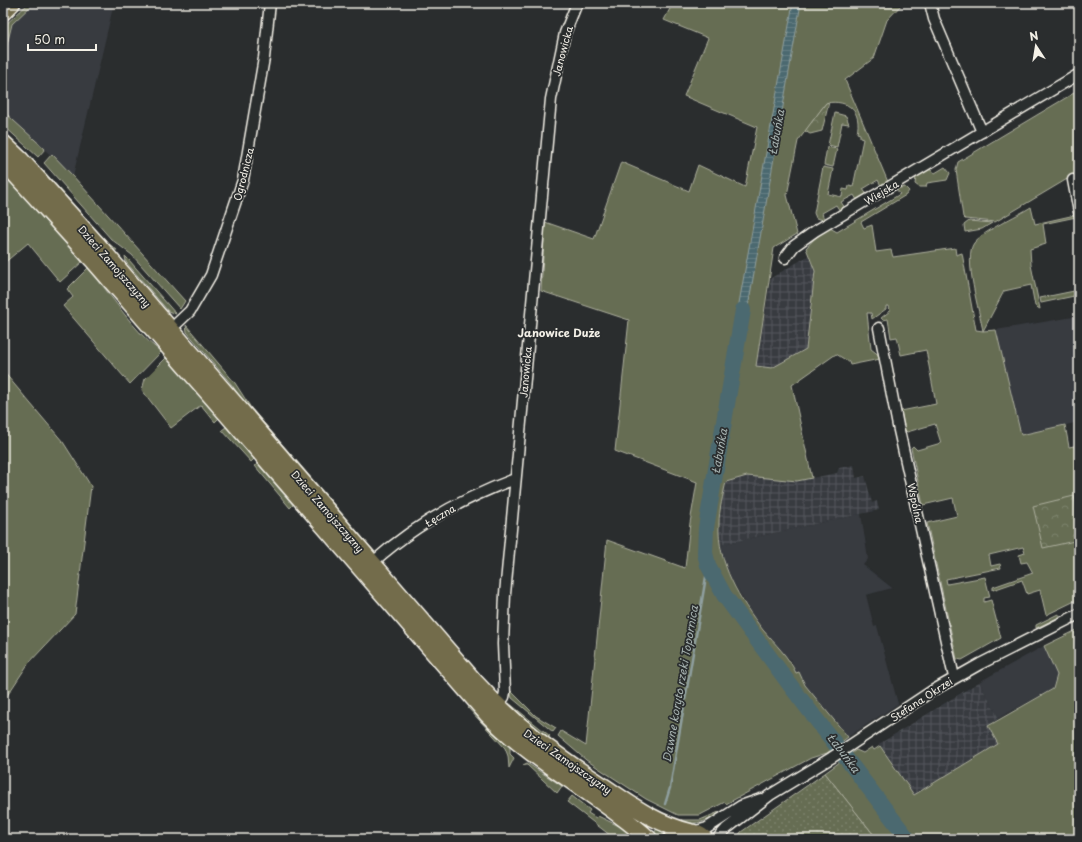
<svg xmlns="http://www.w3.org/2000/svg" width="1082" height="842" font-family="'Playpen Sans',sans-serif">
<defs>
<pattern id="industrial-grid" width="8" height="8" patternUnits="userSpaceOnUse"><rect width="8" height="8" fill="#383b41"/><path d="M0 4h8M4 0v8" fill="none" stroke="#55585c"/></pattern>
<pattern id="park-crowns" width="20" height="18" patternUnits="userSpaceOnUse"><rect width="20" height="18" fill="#666d53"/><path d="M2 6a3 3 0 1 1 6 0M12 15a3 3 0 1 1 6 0" fill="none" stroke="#7c826c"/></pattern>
<pattern id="garden-dots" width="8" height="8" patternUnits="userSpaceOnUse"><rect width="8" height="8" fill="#666d53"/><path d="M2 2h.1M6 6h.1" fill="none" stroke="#7c826c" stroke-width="1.8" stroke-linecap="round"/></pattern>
<pattern id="water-rules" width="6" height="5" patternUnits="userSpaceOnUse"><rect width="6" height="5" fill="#4c696f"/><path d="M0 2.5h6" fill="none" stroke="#667f84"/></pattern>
</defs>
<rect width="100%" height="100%" fill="#2a2d2e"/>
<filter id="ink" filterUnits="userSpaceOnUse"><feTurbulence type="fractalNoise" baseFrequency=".025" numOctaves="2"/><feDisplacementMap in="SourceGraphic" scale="8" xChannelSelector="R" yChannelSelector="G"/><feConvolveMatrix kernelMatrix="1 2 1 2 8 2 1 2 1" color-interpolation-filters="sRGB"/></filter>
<g filter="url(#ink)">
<path fill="#383b41" d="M34,3H114L73,176L3,111V61L12,24Z
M1079,316V422L1021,435L996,330Z
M861,514L868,559L863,565L892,588L866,595L874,627L877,626L898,704L848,737L805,685L799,672L796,674L791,660L781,652L753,616L731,578L723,560L719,545Z
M1044,646L1057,675L1052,689L999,718L979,682Z"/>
<path fill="url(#industrial-grid)" d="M808,256L815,271L806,349L836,354L792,385L812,478L837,473L839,468L854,465L856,478L865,476L872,503L877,501L879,510L719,545V523L725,482L756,366L771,278Z
M979,682L999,718L988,726L998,744L914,796L879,744Z"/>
<path fill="#666d53" stroke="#adaf9e" d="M29,3H34L12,24L3,61V27Z
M673,3H903L887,20L874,58L845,80L888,182L881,186L878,180L863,189L867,195L857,200L854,195L841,202L845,208L840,211L836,205L822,213L824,220L816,218L814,213L823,167L833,169L828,194L842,197L843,189L848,190L849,186L853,187L863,139L860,138V134L857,133C862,112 849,99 826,103L798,141L787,195L797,234L774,248L756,366L772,368L806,349L815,271L806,248L815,238L830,228L837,232L900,194L896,189L905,187L909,191L906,195L861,222L864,228L872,225L876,252L891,250L893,257L955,248L956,255L962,253L976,330L983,331C980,313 963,257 974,243C983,231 1017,216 1031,207L1035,224L1075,215L1076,217L1043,224L1046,244L1030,249L1031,265L1040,309L1035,306L1031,285L1004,291L983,331L996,330L1021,435L1065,425L1069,447L1079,445V599L1046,615L1040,590L1027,594L1022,580L993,590V587L1033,573L1027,562L1021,563L1019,555L1025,553L1023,547L989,555L991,566L1000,564L1001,568L946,579L947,584L985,577L990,597L984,598V602L991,600L1001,638L962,660L957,659L927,523L957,516L953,498L923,505L911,448L913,446L917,450L941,443L935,424L907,432L904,429L901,411L936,404L926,350L901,355L897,337L891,338L888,319L883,320L881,318L890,311L889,306H886V309L872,319L871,313H867L871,349L880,356V359L850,365L849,362L836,354L792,385L812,478L797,481L747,476L726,482C723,495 719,510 719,524C717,563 740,600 763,630C775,644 789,657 796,673L799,672L805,685L848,737L827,753L811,758L726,804L725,802L700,815H678L646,799L586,760L558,736L561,731L586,746L607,540L685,568L690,523L697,482L615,451L629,320L541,291L545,222L594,239L621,162L689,191L698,165L745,187L757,127L684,96L708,38L664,20Z
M1079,90V172L995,222L965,219L963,217L956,170L958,162Z
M3,111L45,149L38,157L3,125Z
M835,113L846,116L849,124L842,123L837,147L828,145Z
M827,147L837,149L833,167L824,165Z
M52,154L73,176L185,301L180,309L132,255L111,239L44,163Z
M945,167L950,173L947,180L927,183L926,187H919L915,184L916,177L929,169L935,173Z
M41,168L108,243L117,250H112L40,169Z
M3,174L82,262L60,282L28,243L3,264Z
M969,221L992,223L982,229L965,232L964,225Z
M125,256L129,260L176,314L168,311L126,262Z
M88,268C113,296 131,329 161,352L130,384L63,306L73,297L67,289Z
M1079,290V295L1041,303L1040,298Z
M186,325L235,383L251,408L375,552H373L250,413L232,385L187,332Z
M166,358L219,418L215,422L201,405L171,428L142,390L145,379Z
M3,371L63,442L91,486L75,614L28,664L3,702Z
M226,427L254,459L251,462L222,430Z
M258,464L293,505L290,508L255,466Z
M1058,614L1061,616L1036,628V625Z
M1079,629V839H877L825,773L856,750L863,753L872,747L874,750L880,746L914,795L998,744L988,726L1053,689L1057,675L1044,646Z
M510,690L536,716L556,728L553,732L512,698Z
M509,703L550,736L548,737L529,722Z
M470,707L510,747V754L514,758L509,768L508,756L505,748L468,708Z
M527,763L562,786L557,793L527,765H523Z
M572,796L590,810L588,813L596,818L598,816L623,828L635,839H615L567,802Z
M719,812L721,813C708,821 693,827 679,820H700Z
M658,827L670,832L666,839H657L653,835Z"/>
<path fill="url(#park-crowns)" stroke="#adaf9e" d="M829,102L822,131L810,134L805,131L826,103Z
M1074,496L1079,519V540L1043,548L1033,506Z"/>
<path fill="url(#garden-dots)" stroke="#adaf9e" d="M825,773L877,839H736L741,832Z"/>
<path fill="url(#water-rules)" stroke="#8f9f9f" d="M793,3H801L748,307V315L744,332L734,331Z"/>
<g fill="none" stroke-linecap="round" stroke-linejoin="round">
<path stroke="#8f9f9f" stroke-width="2.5" d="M665,804L670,788L708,565"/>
<path stroke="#4c696f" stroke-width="16" d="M743,310L706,528L705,553L708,565L724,595L793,689L908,839"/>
<g stroke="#f4f1e8" stroke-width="13">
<path id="minor" d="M930,3L934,19L982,132
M1073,180L1079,212
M785,258L794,246L815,231L1079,74
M879,328L898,426L954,677
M171,329L190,311L211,275L243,180L264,58L270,3
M372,563C413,526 464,498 515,479
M494,709L504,697L505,692L503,644L505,594L551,99L565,33L577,3
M693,832L707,828L741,806L761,799
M717,839L726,829L770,795L831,758L932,691L980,664L1079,614"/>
</g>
<g stroke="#f4f1e8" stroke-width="19">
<path id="primary" d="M3,12L12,3
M3,143L21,160L97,244L475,682C515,726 551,752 600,784C630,804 654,823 690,832
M3,161L92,259L488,715C536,764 599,794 649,839
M672,839C683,830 695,830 705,839"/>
</g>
<use href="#minor" stroke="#2a2d2e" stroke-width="10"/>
<use href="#primary" stroke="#736c4b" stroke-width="16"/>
</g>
</g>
<g text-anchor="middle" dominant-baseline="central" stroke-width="3.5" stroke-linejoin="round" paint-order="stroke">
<g font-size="10" fill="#f4f1e8" stroke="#2a2d2e">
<text transform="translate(562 51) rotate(-75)">Janowicka</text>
<text transform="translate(243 174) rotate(-76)">Ogrodnicza</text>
<text transform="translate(881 192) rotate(-31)">Wiejska</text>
<text transform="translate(115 266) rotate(49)">Dzieci Zamojszczyzny</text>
<text transform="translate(525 372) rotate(-85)">Janowicka</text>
<text transform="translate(916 503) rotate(78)">Wspólna</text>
<text transform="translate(328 511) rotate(49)">Dzieci Zamojszczyzny</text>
<text transform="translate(440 515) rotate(-30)">Łęczna</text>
<text transform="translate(921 699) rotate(-33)">Stefana Okrzei</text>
<text transform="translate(568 761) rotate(35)">Dzieci Zamojszczyzny</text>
</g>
<g font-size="11" font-style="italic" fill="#a8b4b2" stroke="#2a2d2e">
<text transform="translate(776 132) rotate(-80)">Łabuńka</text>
<text transform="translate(719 451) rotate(-80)">Łabuńka</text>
<text transform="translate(680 684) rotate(-80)">Dawne koryto rzeki Topornica</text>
<text transform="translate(844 753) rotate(53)">Łabuńka</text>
</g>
<g font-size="11" font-weight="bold" fill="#f4f1e8" stroke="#2a2d2e">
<text x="559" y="332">Janowice Duże</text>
</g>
</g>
<rect width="1082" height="842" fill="none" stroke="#2a2d2e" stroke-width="16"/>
<rect x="8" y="8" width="1066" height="826" fill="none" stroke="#f4f1e8" stroke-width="1.5" filter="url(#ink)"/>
<g transform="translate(1036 46) rotate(348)" stroke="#2a2d2e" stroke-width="3" paint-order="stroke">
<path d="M0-3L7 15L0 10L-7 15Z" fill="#f4f1e8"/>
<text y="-6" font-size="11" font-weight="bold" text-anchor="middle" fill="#f4f1e8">N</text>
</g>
<path d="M28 44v6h68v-6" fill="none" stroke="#f4f1e8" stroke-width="2"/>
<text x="34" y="44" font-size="12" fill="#f4f1e8" stroke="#2a2d2e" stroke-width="3" paint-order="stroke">50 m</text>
</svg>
